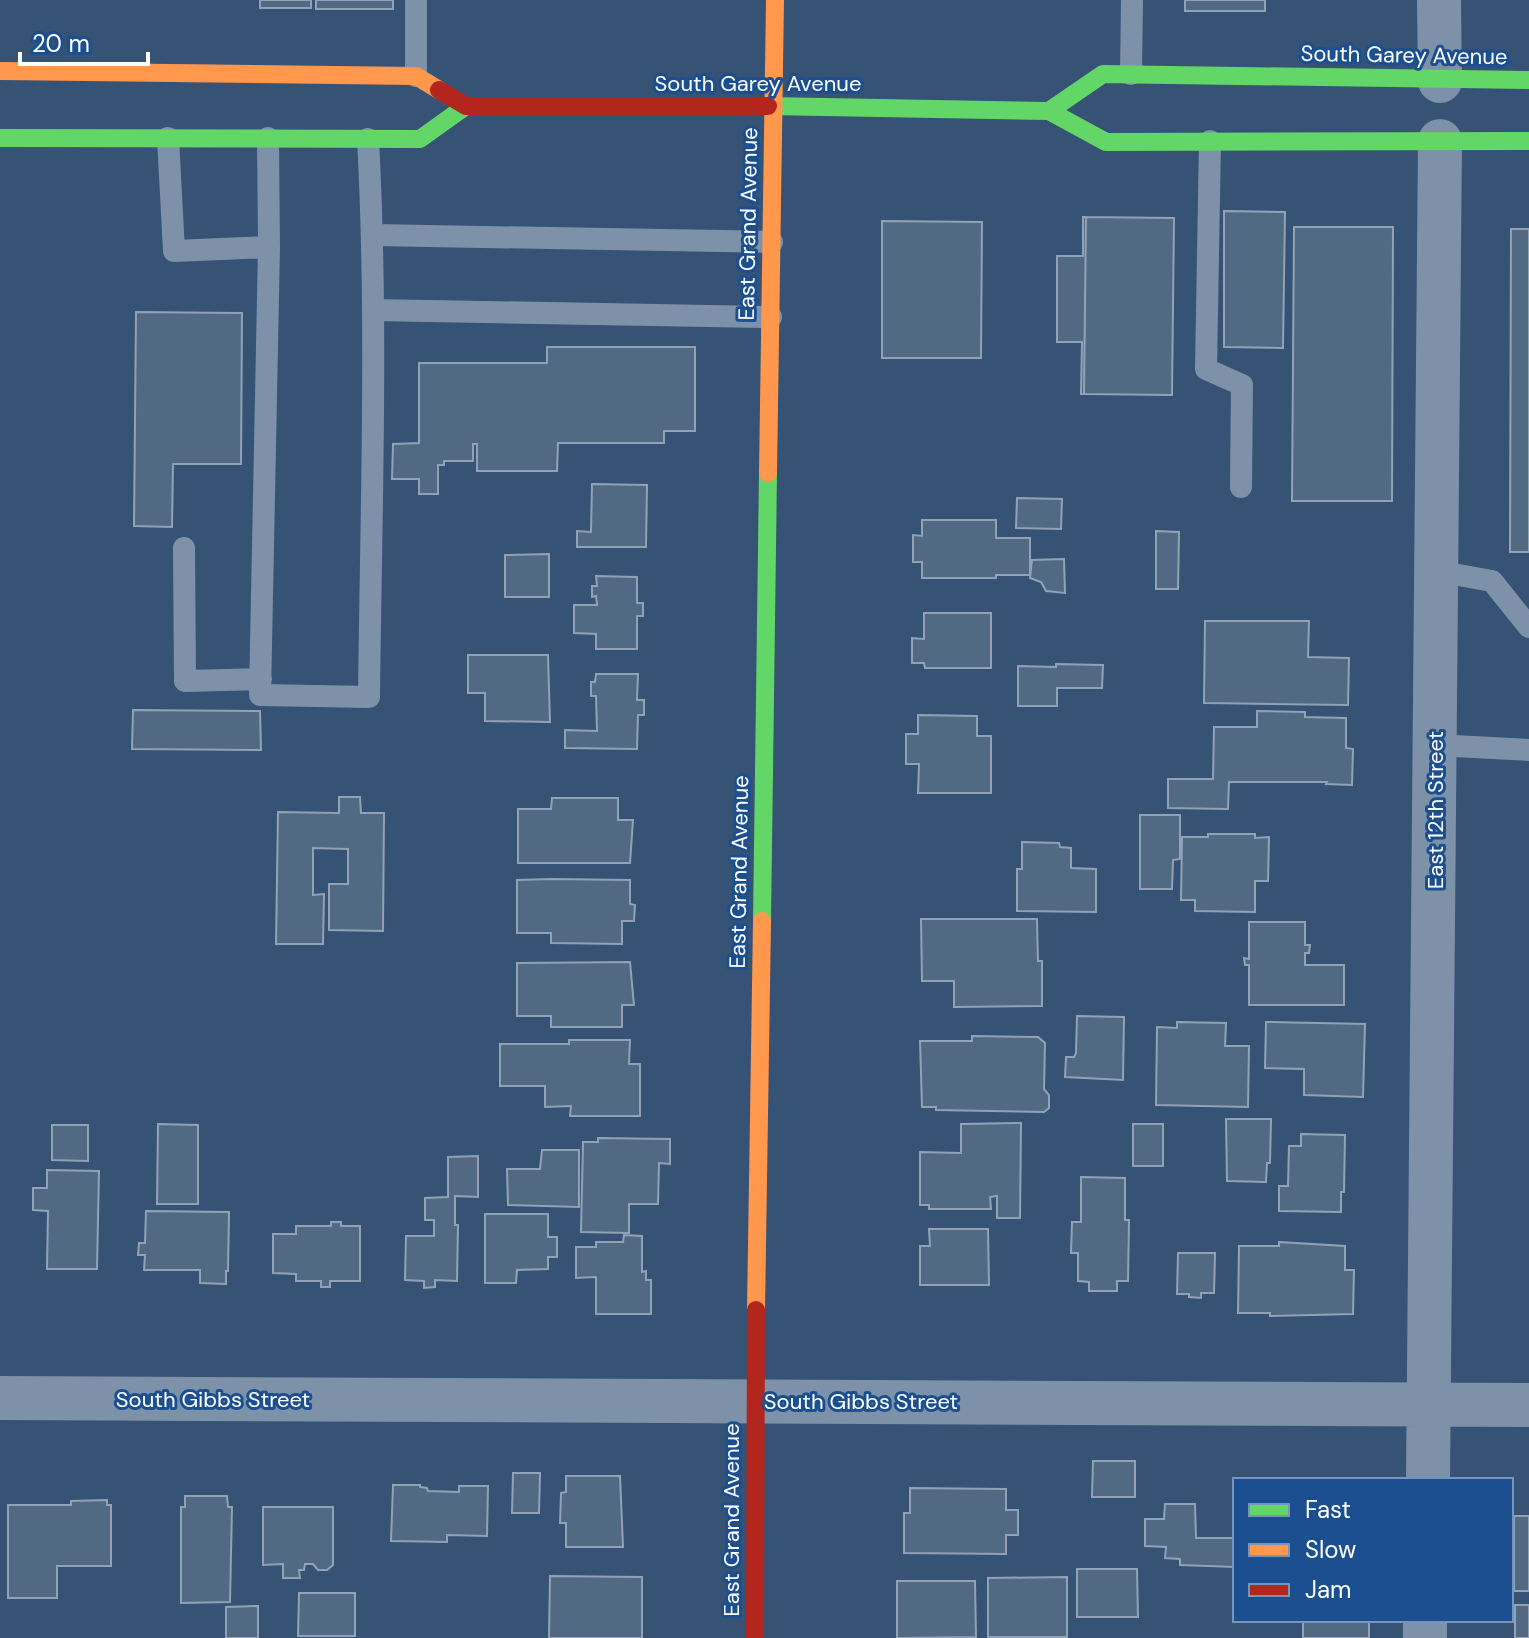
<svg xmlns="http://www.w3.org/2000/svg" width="1529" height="1638" font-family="'DM Sans',sans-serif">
<rect width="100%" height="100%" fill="#365274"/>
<path fill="#526984" stroke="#92a2b6" stroke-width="2" d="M260,0H311V8H260Z
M316,0H393V9H316Z
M1185,0H1265V11H1185Z
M1224,211L1285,212L1283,348L1224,347Z
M1083,217H1086L1084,394H1081L1082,342H1057V256H1083Z
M1086,217L1174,218L1172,395L1084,394Z
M882,221L982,222L981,358H882Z
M1294,227H1393L1392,501H1292Z
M1511,229H1529V552H1510Z
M136,312L242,313L241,464H173L172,527L134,526Z
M547,347H695V431H664V443H558L557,471H477V444H473V461H444V465H438V494H419V479H392L393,444L419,443V363H547Z
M592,484L647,485L646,547H577V531L591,532Z
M1017,498L1062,499L1061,529L1016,528Z
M922,520H996V538H1030V575H996V578H922V562H913V535L922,536Z
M1156,531L1179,532L1178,589H1156Z
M549,554V597H505V555Z
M1064,559L1065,593L1046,591L1041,582L1030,578L1032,560Z
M596,576L637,577V603H643V616H637V649H596V634L574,633V605H597L596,596L592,597V586H597Z
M924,613H991V668H925L924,663H912V638L924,639Z
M1205,621H1309L1308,657L1349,658L1348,705L1204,703Z
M468,655H548L550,722L485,721V693H468Z
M1056,664L1103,665L1102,688H1057V706H1018V666L1056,667Z
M596,674H638L637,700H644V715H638L637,749L565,748V730L597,731L596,696H591V682H595Z
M133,710L260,711L261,750L132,749Z
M1257,711L1305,712V717L1346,718V748L1353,749L1352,785L1326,784L1327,782H1229L1228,809L1168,808V779H1213L1214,727H1257Z
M918,715L977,716V736H991V793H918L919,764H906V734H918Z
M339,797H360L361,813H384L383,931L329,930V884H348V849L313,848V895L324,894L323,944H276L278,812L339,813Z
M552,798H618V820H633L630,863H518V809H551Z
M1140,815H1180V859L1173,860L1172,889H1140Z
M1208,834H1255V838L1269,837L1268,881H1255V912L1195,911V900H1181L1182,837H1208Z
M1022,842L1059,843L1060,847L1071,848V868L1096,869V912L1017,911V869H1022Z
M552,879L630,880V904L635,905L634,921H622V944L551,943V933H517V880Z
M921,919H1037L1038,961H1042V1006L954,1007V981H922Z
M1249,922H1305V945H1310L1309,953H1305V965H1344V1005H1249V965H1245L1244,958L1249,959Z
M630,962L634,1005H622V1027H551V1016H517V963Z
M1077,1016L1124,1017L1123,1080L1065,1077L1066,1057H1074L1076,1053Z
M1177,1022L1226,1023L1225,1046H1249L1248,1107L1156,1105L1157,1027L1177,1028Z
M1266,1022L1365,1024L1363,1097L1304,1095V1069L1265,1068Z
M972,1036L1038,1037L1045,1043L1044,1089L1049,1095V1108L1044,1112L936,1110V1107H922L920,1041H972Z
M569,1040H630L629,1064H640V1116H570L571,1106L545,1107V1086H500V1044H569Z
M1226,1119H1271L1270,1163H1267L1266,1182L1227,1181Z
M1021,1123L1020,1218H997V1196L990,1197L991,1209H929V1205H920V1152L961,1153V1124Z
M158,1124L198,1125V1204H157Z
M1133,1124H1163V1166H1133Z
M52,1125H88V1161L52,1160Z
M1301,1134L1345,1135L1344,1192H1341V1212L1279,1211V1186H1288L1289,1146H1301Z
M598,1138L670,1139V1164L659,1163L658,1204H629V1233L581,1232L583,1142H598Z
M542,1150H579V1207L508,1205L507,1169H540Z
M478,1156V1197L455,1196V1225H458L457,1281L435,1280V1287L424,1288V1281L405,1280L406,1236H434V1220H425V1198L448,1197V1157Z
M47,1170L99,1171L97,1269H47L48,1211L33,1210V1188H47Z
M1081,1177L1125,1178V1220H1129L1128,1281H1117V1291H1089V1282L1078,1281V1253H1071L1072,1222H1081Z
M146,1211L229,1212L228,1271H226V1284L200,1283V1270H144L145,1255H138L139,1243H145Z
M485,1214H548V1237H557V1257H548V1269L517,1270L516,1283H485Z
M331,1222H341V1226H360V1281H330V1287H321V1281H296V1274L273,1273V1234H296V1226H331Z
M929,1229H988L989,1285H920V1246H930Z
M624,1235L642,1236V1272L646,1271V1280H651V1314H596V1277L576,1278V1247H596V1242H623Z
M1279,1242L1345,1246V1270H1354L1353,1314L1270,1316V1313H1238L1239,1246H1279Z
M1178,1253H1215L1214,1293H1201V1298L1189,1297V1294H1177Z
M1093,1461H1135V1497H1092Z
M513,1473H540L539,1513H512Z
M566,1476H620L623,1547H566V1523H560L561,1493L566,1492Z
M393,1485H420V1487L427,1488L428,1491L459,1492V1486H488L487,1536L447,1535V1542L391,1541Z
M910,1488L1006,1489V1510H1018V1535H1006V1554L904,1553V1513H910Z
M185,1496H227L228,1507H232L230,1602L181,1603V1507H185Z
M107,1500V1505H111V1566H57V1598H8V1505H71V1501Z
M1165,1504H1195L1196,1538H1235V1567L1180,1565V1559L1165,1558L1166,1547L1145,1546V1519H1164Z
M263,1507H333V1565L327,1570H318L313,1564H305L304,1570H299L300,1578H283V1564L263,1565Z
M1514,1516H1529V1591H1514Z
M1077,1569H1137L1138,1617H1077Z
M550,1576L642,1577V1638H549Z
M1067,1577V1637H988V1578Z
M897,1581H975L976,1637L897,1638Z
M299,1593H355V1636H298Z
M1515,1605H1529V1638H1515Z
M258,1606V1638H226V1607Z
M1303,1620H1369V1638H1303Z"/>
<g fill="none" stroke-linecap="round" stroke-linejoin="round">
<path stroke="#7d92a8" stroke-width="22" d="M1131,74L1132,0
M416,76V0
M168,138L174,251L269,247L260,695L369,697C371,511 378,325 368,139
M268,138L269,247
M1210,141L1206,369L1242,385L1241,487
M373,235L772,242
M373,310L771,317
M184,548L185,681L261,679
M1436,571L1492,581L1529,627
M1435,745L1529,750"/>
<path stroke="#7d92a8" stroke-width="44" d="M1439,0L1440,81
M0,1398L1529,1405
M1428,1480L1440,141
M1425,1638V1620"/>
<path stroke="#63d668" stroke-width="18" d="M768,106L1049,111L1106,142L1529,141
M1049,111L1103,74L1529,80
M0,138L420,139L466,106
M762,921L768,473"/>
<path stroke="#ff974d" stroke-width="18" d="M0,71L416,76L439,90
M768,473L775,0
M756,1310L762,921"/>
<path stroke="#b3261e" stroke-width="18" d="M439,90L466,106H768
M755,1638L756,1310"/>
</g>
<g text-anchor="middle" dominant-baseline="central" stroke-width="6" stroke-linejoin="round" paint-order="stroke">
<g font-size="22" fill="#fff" stroke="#1b4f8f">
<text transform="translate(1404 55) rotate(1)">South Garey Avenue</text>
<text x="758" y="83">South Garey Avenue</text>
<text transform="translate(748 224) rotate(-89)">East Grand Avenue</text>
<text transform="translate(1435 810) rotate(-90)">East 12th Street</text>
<text transform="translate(739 872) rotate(-89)">East Grand Avenue</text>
<text x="213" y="1399">South Gibbs Street</text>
<text x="861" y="1401">South Gibbs Street</text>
<text transform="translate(731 1520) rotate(-90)">East Grand Avenue</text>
</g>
</g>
<rect x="1233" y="1478" width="280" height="144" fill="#1b4f8f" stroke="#7695bc" stroke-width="2"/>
<rect x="1249" y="1504" width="40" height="12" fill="#63d668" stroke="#7695bc" stroke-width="2"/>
<text x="1305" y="1518" font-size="24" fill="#ffffff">Fast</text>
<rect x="1249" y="1544" width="40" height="12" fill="#ff974d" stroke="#7695bc" stroke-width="2"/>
<text x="1305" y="1558" font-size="24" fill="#ffffff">Slow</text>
<rect x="1249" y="1584" width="40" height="12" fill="#b3261e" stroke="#7695bc" stroke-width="2"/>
<text x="1305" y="1598" font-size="24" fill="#ffffff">Jam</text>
<path d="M20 52v12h128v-12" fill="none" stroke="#ffffff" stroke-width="4"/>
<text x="32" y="52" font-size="24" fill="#ffffff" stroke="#1b4f8f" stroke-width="6" paint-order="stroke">20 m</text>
</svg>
